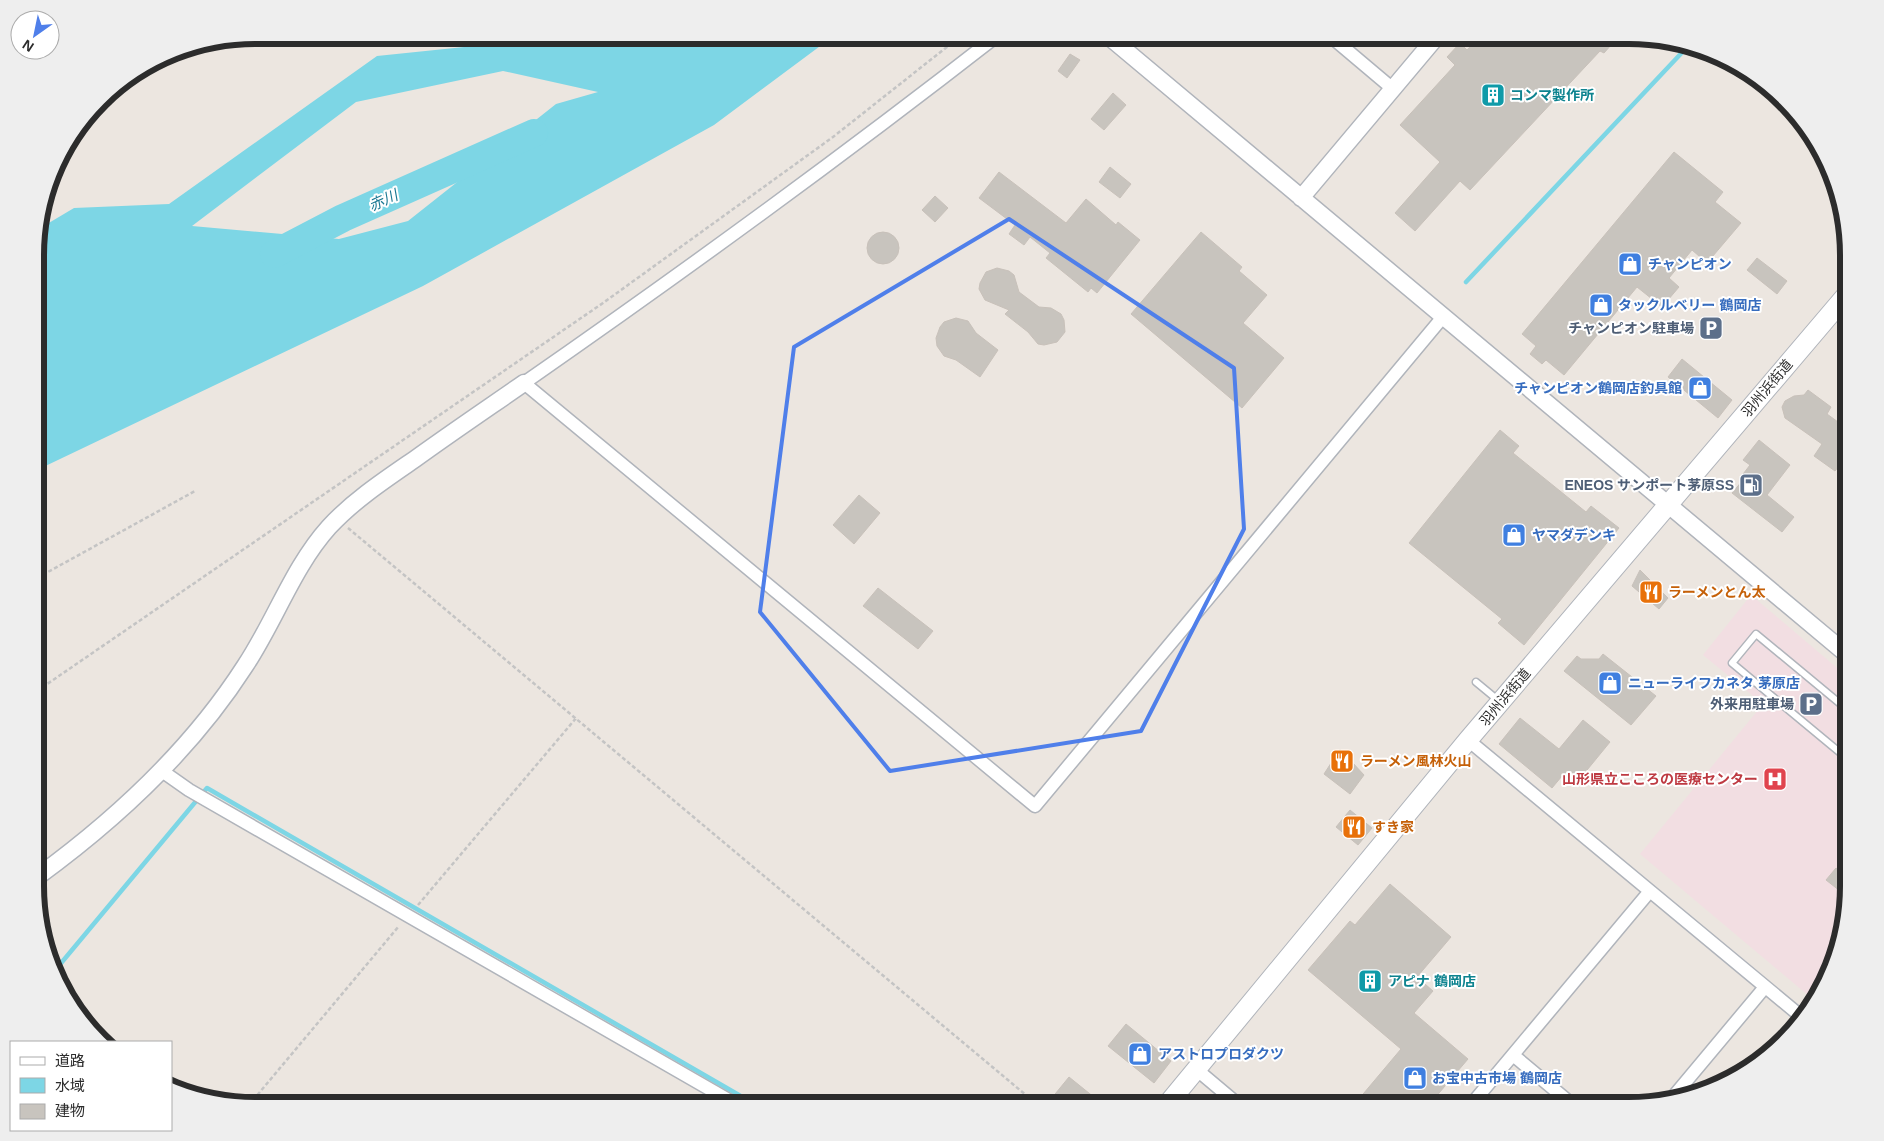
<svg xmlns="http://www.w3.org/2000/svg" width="1884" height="1141" font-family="Helvetica,'Noto Sans JP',sans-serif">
<rect width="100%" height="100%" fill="#ece6e0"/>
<path fill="#f2dee2" d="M1751,595L1849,678V901L1819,997L1816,1002L1640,854L1763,704L1703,655Z"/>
<path fill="#7dd6e5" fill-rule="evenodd" d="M581,35H835L714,125L423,286L37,470V230L74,208L169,204L377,56ZM503,71L598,92L556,104L408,221L339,239L192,226L356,102Z"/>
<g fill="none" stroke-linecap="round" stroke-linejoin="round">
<path stroke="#7dd6e5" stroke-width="4.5" d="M1466,282L1690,44
M57,968L207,788L758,1106"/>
<path stroke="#7dd6e5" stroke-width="28" d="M274,254L343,218L534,133"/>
</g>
<path fill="#c8c4be" stroke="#c8c1ba" d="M1481,35H1620L1604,53L1600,51L1470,190L1460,181L1415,231L1395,213L1440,162L1400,125L1455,65L1447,57L1460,43L1467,50Z
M1070,54L1080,60L1067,78L1058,71Z
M1113,93L1126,105L1104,130L1091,119Z
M1674,152L1723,192L1715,202L1741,223L1707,263L1692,250L1669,278L1679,287L1662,307L1637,287L1564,375L1546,360L1542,364L1530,354L1536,346L1522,334Z
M1110,167L1131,184L1120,198L1099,182Z
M999,172L1066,223L1086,199L1116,225L1118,222L1140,240L1097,293L1091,288L1088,292L1046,258L1050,253L1030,237L1024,245L1009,234L1015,225L979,198Z
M935,196L948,208L935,222L922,210Z
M1201,232L1242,267L1239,271L1267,295L1243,323L1284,358L1242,408L1131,314Z
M867 248a16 16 0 1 1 32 0a16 16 0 1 1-32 0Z
M1757,258L1787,281L1777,294L1747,270Z
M997,268L1009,271L1014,275L1019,292L1039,307L1051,308L1061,314L1064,320L1065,332L1057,342L1044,345L1038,344L1028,332L1005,314L1009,310L985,300L979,289L980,283L986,272Z
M956,318L968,321L976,333L998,350L980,377L956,360L944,356L937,346L936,338L940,327L944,322Z
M1682,359L1732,400L1718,418L1668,377Z
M1808,390L1831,407L1827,414L1849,430V454L1835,471L1814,456L1822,444L1785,418L1782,407L1785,401L1794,396L1804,395Z
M1500,430L1519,446L1513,453L1586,512L1591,506L1619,528L1524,645L1498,623L1502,619L1409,543Z
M1759,440L1790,465L1767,495L1794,517L1782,532L1732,493L1743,480L1740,478L1750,465L1743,460Z
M859,495L880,513L854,544L833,525Z
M1640,570L1668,598L1659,609L1632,586Z
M878,588L933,631L918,649L863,606Z
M1603,654L1656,696L1631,725L1564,671L1577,656L1581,659H1599Z
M1520,718L1559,749L1583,720L1610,742L1574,786L1562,776L1552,788L1499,744Z
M1340,749L1364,775L1350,794L1324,774Z
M1350,810L1372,828L1358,845L1336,827Z
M1836,868L1849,878V898L1826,880Z
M1390,884L1451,937L1417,977L1433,991L1414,1013L1468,1059L1428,1106H1353L1401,1049L1308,970L1350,921L1355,925Z
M1126,1024L1171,1061L1154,1083L1108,1046Z
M1069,1077L1105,1106H1060L1051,1099Z"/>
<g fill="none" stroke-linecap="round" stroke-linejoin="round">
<g stroke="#b0b4bb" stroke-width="9">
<path id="service" d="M1476,682L1499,701
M1849,711L1756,634L1732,663L1849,760
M1849,836C1841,844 1842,853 1849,862"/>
</g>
<g stroke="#b0b4bb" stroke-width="15">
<path id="minor" d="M998,35C843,156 685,271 524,383L1035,806L1442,318
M1329,35L1393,89
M1468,740L1803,1018
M162,771L189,790L739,1106
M1513,1055L1574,1106
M1196,1069L1240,1106
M1673,1097L1765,987
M1470,1106L1650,891"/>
</g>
<g stroke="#b0b4bb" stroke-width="19">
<path id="tertiary" d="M1107,35L1849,656
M1301,198L1438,35
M37,877C118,818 191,750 245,666C275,621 293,567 329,527C354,500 386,479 415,459C451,433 488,408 524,383"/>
</g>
<g stroke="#b0b4bb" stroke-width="21">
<path id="secondary" d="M1166,1106L1468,740L1849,292"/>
</g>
<path stroke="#c4c4c4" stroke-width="2.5" stroke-dasharray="4 2.5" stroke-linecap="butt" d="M348,528L1039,1106
M37,578L195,491
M37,691L603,303L833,137L962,35
M418,905L577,717
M249,1105L399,926"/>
<use href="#service" stroke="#fff" stroke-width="6"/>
<use href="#minor" stroke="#fff" stroke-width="12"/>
<use href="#tertiary" stroke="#fff" stroke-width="16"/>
<use href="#secondary" stroke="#fff" stroke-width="19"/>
</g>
<path fill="none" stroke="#4f7fea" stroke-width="4" stroke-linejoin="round" d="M1009,219L1234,368L1244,529L1141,731L890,771L760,612L794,347Z"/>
<defs>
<g id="building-square" transform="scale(1.25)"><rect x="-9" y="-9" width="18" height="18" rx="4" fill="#0f9aa8" stroke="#fff"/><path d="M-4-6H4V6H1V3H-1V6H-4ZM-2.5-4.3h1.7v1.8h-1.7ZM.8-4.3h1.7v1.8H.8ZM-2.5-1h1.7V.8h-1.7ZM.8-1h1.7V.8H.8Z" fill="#fff"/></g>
<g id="shop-square" transform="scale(1.25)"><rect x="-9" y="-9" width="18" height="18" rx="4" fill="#3f7fe0" stroke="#fff"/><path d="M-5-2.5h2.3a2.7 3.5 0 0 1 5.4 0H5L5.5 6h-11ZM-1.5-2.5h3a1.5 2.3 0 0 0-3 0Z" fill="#fff"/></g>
<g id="parking-square" transform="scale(1.25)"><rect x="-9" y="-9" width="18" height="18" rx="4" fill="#5c6f8a" stroke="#fff"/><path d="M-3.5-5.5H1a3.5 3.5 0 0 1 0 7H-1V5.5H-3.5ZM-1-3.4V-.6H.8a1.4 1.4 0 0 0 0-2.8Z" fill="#fff"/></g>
<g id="fuel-square" transform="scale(1.25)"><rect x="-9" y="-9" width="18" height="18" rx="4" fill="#5c6f8a" stroke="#fff"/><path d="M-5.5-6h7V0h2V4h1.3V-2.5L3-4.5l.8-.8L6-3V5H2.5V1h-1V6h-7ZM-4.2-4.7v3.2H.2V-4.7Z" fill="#fff"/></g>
<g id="restaurant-square" transform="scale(1.25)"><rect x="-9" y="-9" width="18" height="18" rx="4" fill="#e8710a" stroke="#fff"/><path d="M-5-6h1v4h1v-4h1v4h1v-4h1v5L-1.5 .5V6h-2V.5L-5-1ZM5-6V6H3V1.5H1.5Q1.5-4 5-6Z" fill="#fff"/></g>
<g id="hospital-square" transform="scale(1.25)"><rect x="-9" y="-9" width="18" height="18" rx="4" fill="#e0444e" stroke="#fff"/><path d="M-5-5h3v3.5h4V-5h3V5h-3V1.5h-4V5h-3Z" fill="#fff"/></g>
</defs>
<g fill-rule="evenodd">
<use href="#building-square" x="1493" y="95"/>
<use href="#shop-square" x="1630" y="264"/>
<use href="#shop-square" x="1601" y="305"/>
<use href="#parking-square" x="1711" y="328"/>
<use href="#shop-square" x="1700" y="388"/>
<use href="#fuel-square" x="1751" y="485"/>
<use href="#shop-square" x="1514" y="535"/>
<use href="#restaurant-square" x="1651" y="592"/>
<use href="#shop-square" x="1610" y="683"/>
<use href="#parking-square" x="1811" y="704"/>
<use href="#restaurant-square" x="1342" y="761"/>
<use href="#hospital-square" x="1775" y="779"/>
<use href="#restaurant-square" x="1354" y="827"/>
<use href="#building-square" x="1370" y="981"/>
<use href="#shop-square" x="1140" y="1054"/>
<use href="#shop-square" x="1415" y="1078"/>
</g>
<g text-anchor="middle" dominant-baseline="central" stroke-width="4" stroke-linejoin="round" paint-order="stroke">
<g font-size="14" font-weight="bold" fill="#0d838f" stroke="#fff" text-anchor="start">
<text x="1510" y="95">コンマ製作所</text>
<text x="1388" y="981">アピナ 鶴岡店</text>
</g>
<g font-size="14" font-weight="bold" fill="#366cbe" stroke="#fff" text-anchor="start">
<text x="1648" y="264">チャンピオン</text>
<text x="1618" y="305">タックルベリー 鶴岡店</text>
<text x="1682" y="388" text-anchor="end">チャンピオン鶴岡店釣具館</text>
<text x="1532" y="535">ヤマダデンキ</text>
<text x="1628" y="683">ニューライフカネタ 茅原店</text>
<text x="1158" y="1054">アストロプロダクツ</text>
<text x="1432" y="1078">お宝中古市場 鶴岡店</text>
</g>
<g font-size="14" font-weight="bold" fill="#4e5e75" stroke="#fff" text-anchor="end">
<text x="1694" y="328">チャンピオン駐車場</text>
<text x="1734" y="485">ENEOS サンポート茅原SS</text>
<text x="1794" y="704">外来用駐車場</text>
</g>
<g font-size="14" fill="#2c2c2c" stroke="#fff">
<text transform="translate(1767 388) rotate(-50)">羽州浜街道</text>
<text transform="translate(1505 697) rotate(-50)">羽州浜街道</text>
</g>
<g font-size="14" font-weight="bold" fill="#c56008" stroke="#fff" text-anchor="start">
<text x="1668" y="592">ラーメンとん太</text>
<text x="1360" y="761">ラーメン風林火山</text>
<text x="1372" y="827">すき家</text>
</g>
<g font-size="14" font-weight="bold" fill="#be3a42" stroke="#fff" text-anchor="end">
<text x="1758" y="779">山形県立こころの医療センター</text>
</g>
<g font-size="15" font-style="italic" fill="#1a7893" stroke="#fff">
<text transform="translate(383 200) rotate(-24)">赤川</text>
</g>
</g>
<path d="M0 0H1884V1141H0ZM255 44H1629A211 211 0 0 1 1840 255V886A211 211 0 0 1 1629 1097H255A211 211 0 0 1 44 886V255A211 211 0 0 1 255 44Z" fill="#eee" fill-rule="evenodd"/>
<path fill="none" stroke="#2c2c2c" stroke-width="6" d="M255 44H1629A211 211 0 0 1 1840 255V886A211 211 0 0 1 1629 1097H255A211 211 0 0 1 44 886V255A211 211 0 0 1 255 44Z"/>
<rect x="10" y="1041" width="162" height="90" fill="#ffffff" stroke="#ababab"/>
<rect x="20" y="1057" width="25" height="8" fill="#ffffff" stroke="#ababab"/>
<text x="55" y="1066" font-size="15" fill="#2c2c2c">道路</text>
<rect x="20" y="1078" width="25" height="15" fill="#7dd6e5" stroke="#ababab"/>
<text x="55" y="1091" font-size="15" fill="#2c2c2c">水域</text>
<rect x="20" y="1104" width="25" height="15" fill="#c8c4be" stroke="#ababab"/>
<text x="55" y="1116" font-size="15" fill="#2c2c2c">建物</text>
<g transform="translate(35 35) rotate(213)"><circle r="24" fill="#ffffff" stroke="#ababab"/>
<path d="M0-4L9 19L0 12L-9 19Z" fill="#4f7fea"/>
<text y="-8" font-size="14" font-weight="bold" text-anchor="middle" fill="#2c2c2c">N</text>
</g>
</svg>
